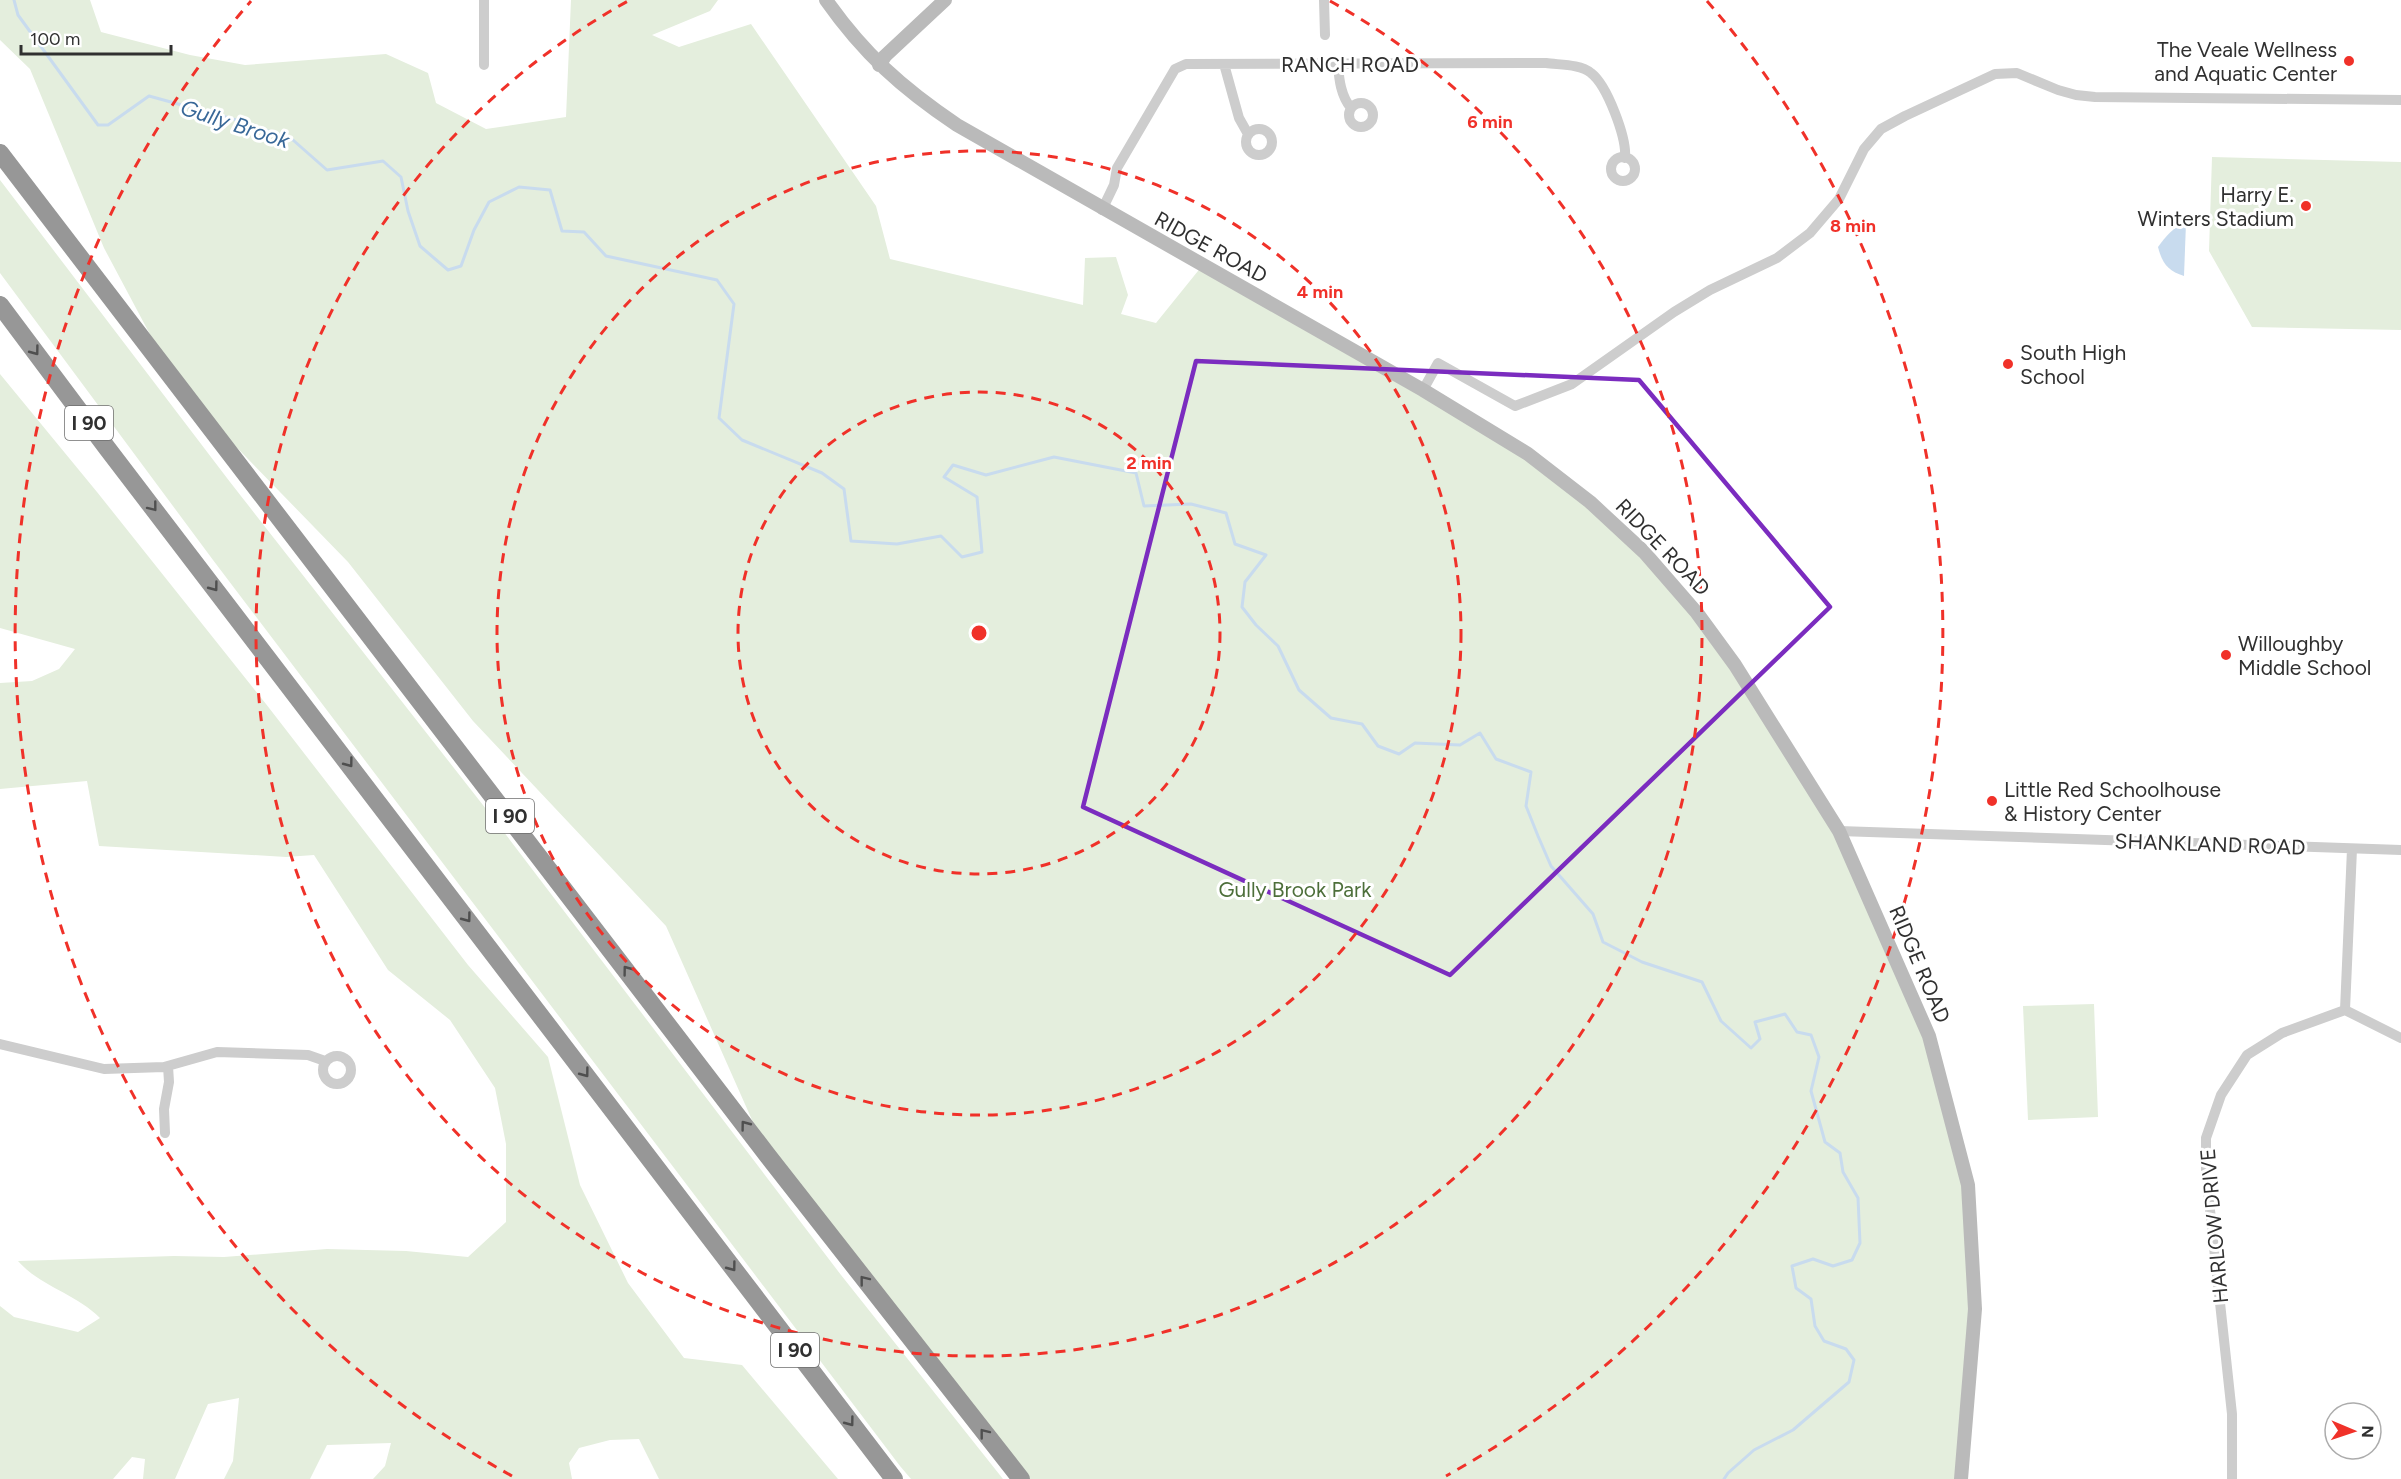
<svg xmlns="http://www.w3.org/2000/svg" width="2401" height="1479" font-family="Figtree,sans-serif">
<rect width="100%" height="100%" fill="#fff"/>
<path fill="#e4eedd" d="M0,0H90L101,32L190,55L245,65L386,54L428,73L436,103L486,129L566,117L571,0H718L710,11L652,35L679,47L751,24L876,206L890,259L1083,305L1085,258L1116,257L1128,295L1121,314L1156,323L1202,266L1553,472L1697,613L1839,831L1929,1036L1968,1185L1975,1308L1962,1479H1021L768,1156L666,926L473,721L348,562L178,387L104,248L30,69L0,40Z
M2212,157L2401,162V330L2252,327L2209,251Z
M0,180L230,482L497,823L841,1275L1003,1479H911L900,1466L213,560L0,273Z
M0,374L97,492L266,704L468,965L548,1057L580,1185L628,1283L684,1358L742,1365L838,1479H659L639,1439L610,1440L579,1448L569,1463L572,1479H373L385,1466L391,1443L327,1445L310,1479H224L233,1461L239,1398L208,1404L175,1479H143L145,1459L132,1457L113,1479H0V1306L14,1317L78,1332L100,1318C75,1293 41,1287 18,1261L174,1256L224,1257L327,1249L406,1251L468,1257L506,1222V1144L495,1088L450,1020L388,970L314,855L286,857L99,846L87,781L0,789V683L32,681L59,669L75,649L0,628Z
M2094,1004L2098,1117L2028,1120L2023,1006Z"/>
<path fill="#c8dbee" d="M2186,223L2184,276C2168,271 2162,263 2158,247C2166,236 2173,227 2186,223Z"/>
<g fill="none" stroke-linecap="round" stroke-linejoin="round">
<path stroke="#c8dbee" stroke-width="3" d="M14,0L18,15L98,125H108L149,96L240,121L293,140L327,170L383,161L401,177L408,211L420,246L448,270L461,266L474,230L489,202L519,187L550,190L562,231L584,232L606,256L717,280L734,304L719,418L742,440L822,473L844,489L851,541L897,544L941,536L962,557L982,552L977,497L944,477L953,465L986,475L1054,457L1136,473L1144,506L1191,504L1226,513L1235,544L1266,555L1245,582L1242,607L1256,625L1278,646L1299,690L1331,718L1362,724L1378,746L1399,754L1415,743L1460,745L1480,733L1496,759L1531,772L1526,806L1538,836L1551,866L1593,914L1603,942L1642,962L1702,982L1721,1021L1751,1048L1760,1039L1755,1022L1785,1014L1797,1032L1811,1035L1819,1057L1811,1091L1825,1142L1840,1153L1843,1172L1858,1198L1860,1243L1852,1260L1833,1266L1813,1259L1792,1266L1796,1288L1811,1299L1815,1326L1824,1341L1846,1349L1854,1360L1849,1382L1793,1430L1754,1450L1728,1473L1724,1479"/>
<path stroke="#cdcdcd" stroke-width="10" d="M1324,0L1325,35
M1224,64L1239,118L1248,134
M1338,64C1339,80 1341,96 1351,108
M484,65V0
M1349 115a12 12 0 1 1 24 0a12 12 0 1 1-24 0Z
M1246 142a13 13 0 1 1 26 0a13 13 0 1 1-26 0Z
M1611 169a12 12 0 1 1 24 0a12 12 0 1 1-24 0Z
M1102,210L1114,185L1117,168L1175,69L1186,64L1546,63C1560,65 1580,64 1591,73C1607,85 1627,138 1625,158
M1423,390L1438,363L1515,406L1572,384L1674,312L1710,290L1777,258L1810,233L1839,199L1864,149L1881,129L1905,116L1995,74L2017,73L2058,90L2076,95L2095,97L2401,100
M1839,831L2401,850
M2345,1010L2352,849
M2345,1010L2401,1038
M0,1044L104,1069L164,1067L217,1052L308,1055L325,1061
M323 1070a14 14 0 1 1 28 0a14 14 0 1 1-28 0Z
M165,1133L164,1109L169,1082L168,1066
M2232,1479V1414L2206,1173V1138L2221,1095L2247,1055L2282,1033L2345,1010"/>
<path stroke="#bababa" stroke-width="14" d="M826,0C864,54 902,88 957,125L1423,390L1528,454L1590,502L1644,552L1697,613L1735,665L1839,831L1929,1036L1968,1185L1975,1309L1961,1479
M879,65L885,56L945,0"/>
<path stroke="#979797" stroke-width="18" d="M0,153L768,1156L1021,1479
M0,305L107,448L894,1479"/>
</g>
<defs><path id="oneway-chevron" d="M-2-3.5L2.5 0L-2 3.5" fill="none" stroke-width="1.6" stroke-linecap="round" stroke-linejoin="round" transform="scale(1.5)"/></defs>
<g stroke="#4f4f4f">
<use href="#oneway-chevron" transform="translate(35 351) rotate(53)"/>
<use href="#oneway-chevron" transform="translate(153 507) rotate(52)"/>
<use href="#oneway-chevron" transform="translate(214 587) rotate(53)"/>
<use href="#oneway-chevron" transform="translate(349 763) rotate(53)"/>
<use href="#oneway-chevron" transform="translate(467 918) rotate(53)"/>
<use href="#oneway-chevron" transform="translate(627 970) rotate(-127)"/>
<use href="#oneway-chevron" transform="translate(585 1073) rotate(53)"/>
<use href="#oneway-chevron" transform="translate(745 1125) rotate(-127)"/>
<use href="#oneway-chevron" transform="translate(732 1267) rotate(53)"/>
<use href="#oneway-chevron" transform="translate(864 1280) rotate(-128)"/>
<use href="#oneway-chevron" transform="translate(850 1422) rotate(53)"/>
<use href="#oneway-chevron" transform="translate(984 1433) rotate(-128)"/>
</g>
<path fill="none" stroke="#7b2cbf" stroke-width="4.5" stroke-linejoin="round" d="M1196,361L1639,380L1830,607L1450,975L1083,807Z"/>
<g fill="none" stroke="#f03129" stroke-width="3" stroke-dasharray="10 8">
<circle cx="979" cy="633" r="241"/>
<circle cx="979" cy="633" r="482"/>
<path d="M1330 1A723 723 0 1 1 628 1"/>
<path d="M512 1476A964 964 0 0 1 251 1M1707 1A964 964 0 0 1 1446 1476"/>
</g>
<g fill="#f03129" stroke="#fff" stroke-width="2">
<circle cx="2349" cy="61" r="6"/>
<circle cx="2306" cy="206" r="6"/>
<circle cx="2008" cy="364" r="6"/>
<circle cx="2226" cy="655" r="6"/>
<circle cx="1992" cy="801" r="6"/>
</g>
<g text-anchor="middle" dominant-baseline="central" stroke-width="6" stroke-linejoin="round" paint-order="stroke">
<g fill="#fff" stroke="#6e6e6e" stroke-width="1.5">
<rect x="65" y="406" width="48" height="34" rx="4.5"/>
<rect x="486" y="799" width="48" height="34" rx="4.5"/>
<rect x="771" y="1333" width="48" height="34" rx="4.5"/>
</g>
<g font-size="20" font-weight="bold" fill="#303030">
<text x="89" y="423">I 90</text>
<text x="510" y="816">I 90</text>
<text x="795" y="1350">I 90</text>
</g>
<g font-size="21" fill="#303030" stroke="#fff" text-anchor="start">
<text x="2337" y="49" text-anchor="end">The Veale Wellness<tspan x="2337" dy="24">and Aquatic Center</tspan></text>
<text x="2294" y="194" text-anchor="end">Harry E.<tspan x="2294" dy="24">Winters Stadium</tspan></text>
<text x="2020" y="352">South High<tspan x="2020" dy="24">School</tspan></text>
<text x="2238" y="643">Willoughby<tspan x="2238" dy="24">Middle School</tspan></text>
<text x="2004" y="789">Little Red Schoolhouse<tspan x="2004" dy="24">&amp; History Center</tspan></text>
</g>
<g font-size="21" fill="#303030" stroke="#fff">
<text x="1350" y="64">RANCH ROAD</text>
<text transform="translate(1211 247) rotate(29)">RIDGE ROAD</text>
<text transform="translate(1663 547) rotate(46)">RIDGE ROAD</text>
<text transform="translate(2210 844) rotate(2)">SHANKLAND ROAD</text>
<text transform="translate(1920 964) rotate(67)">RIDGE ROAD</text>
<text transform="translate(2214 1226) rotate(-95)">HARLOW DRIVE</text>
</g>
<g font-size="21" fill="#4d6f3a" stroke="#fff">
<text x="1295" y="889">Gully Brook Park</text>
</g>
<g font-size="22" font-style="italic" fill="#386898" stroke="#fff">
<text transform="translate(235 124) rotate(18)">Gully Brook</text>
</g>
</g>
<circle cx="979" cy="633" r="9" fill="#f03129" stroke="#fff" stroke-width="3"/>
<g font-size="18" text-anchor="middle" font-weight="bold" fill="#f03129" stroke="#fff" stroke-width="6" stroke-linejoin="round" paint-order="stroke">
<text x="1490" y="128">6 min</text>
<text x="1853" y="232">8 min</text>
<text x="1320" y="298">4 min</text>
<text x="1149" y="469">2 min</text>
</g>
<g transform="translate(2353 1431) rotate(92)"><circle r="28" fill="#ffffff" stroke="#acacac" stroke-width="1.5"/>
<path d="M0-4.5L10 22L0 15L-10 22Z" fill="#f03129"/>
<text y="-9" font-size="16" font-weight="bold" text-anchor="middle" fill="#303030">N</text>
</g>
<path d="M21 45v9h150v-9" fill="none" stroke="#303030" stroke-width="3"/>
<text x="30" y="45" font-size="18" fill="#303030" stroke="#ffffff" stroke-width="4.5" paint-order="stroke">100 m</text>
</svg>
